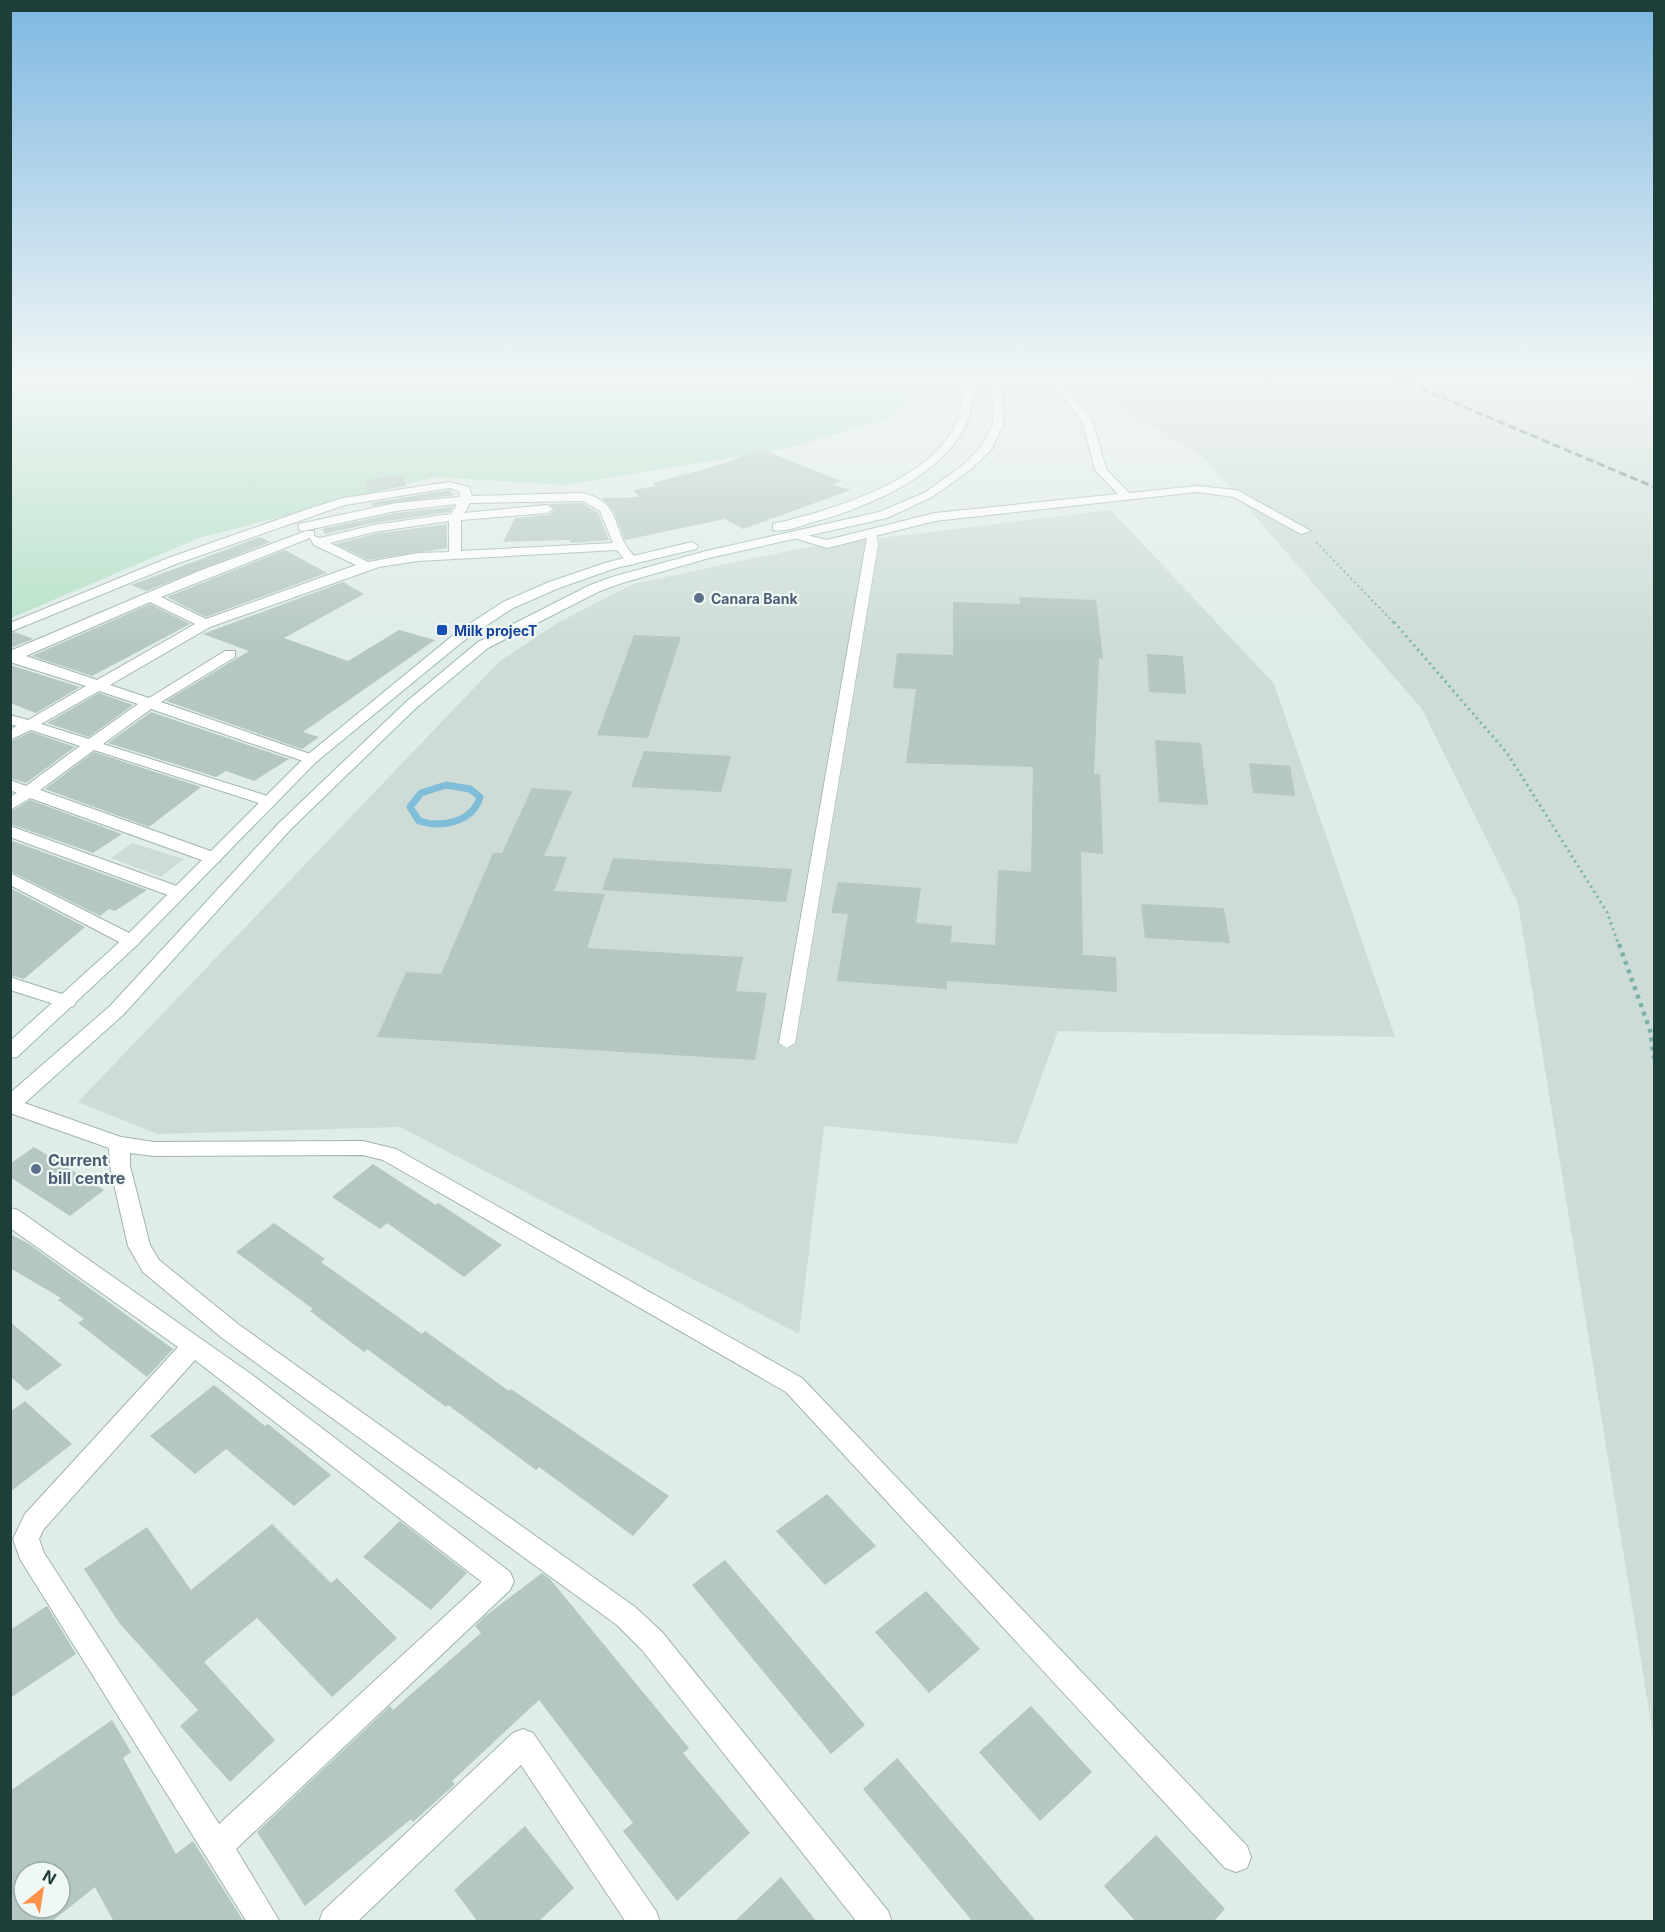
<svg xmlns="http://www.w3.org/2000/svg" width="1665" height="1932" font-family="Inter,sans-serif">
<rect width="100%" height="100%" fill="#dfece8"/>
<path fill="#cddcd7" d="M1064,379H1654V1741L1518,903L1422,709L1201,454Z
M1111,510L1274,684L1395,1037L1058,1031L1017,1144L824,1126L799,1334L400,1127L158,1134L78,1102L499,662L557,623L633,584L806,547Z
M132,843L184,859L161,877L111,858Z"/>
<path fill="#b5e0c7" d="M11,379H930L887,419L785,449L563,485L435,477L199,538L11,618Z"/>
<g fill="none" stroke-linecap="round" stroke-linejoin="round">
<path stroke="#80bdd8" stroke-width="7" d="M446,785L470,789L480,797C472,823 441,828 419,821L410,807L421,793Z"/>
</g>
<path fill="#b4c7c2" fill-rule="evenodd" d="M761,449L841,481L833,485L851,490L743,529L725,519L625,540L614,512L602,498L639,497L633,490L656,486L653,483L723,464Z
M402,475L406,486L368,492L365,480Z
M449,490L454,495L372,506L371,503Z
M582,503L598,513L609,540L571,543L570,540L503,542L515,518L548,515L555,510L549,504Z
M453,507L450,512L373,523L325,534L322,529L396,513Z
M447,524V548L368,560L336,544L374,534Z
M260,537L270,542L146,591L131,585Z
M285,550L327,573L206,617L167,597Z
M343,582L364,594L284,638L348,661L399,630L435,640L303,732L319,737L302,749L166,701L249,651L203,634Z
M1019,597L1096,600L1103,659L1099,658L1094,774H1100L1103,854L1081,852L1083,955L1116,957L1117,992L947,981V989L837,981L848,914L831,913L838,882L921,888L916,923L952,926L951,942L995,945L998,870L1031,872L1033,767L906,763L916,689L893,688L897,653L953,655V602L1020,604Z
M150,604L190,624L92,676L32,656Z
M15,632L33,639L10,648V634Z
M634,635L681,637L648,738L597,735Z
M1147,654L1183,656L1186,694L1149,692Z
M10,665L80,687L36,713L10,703Z
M99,693L133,705L89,737L47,723Z
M151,712L289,759L254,781L226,771L216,777L108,743Z
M31,732L75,747L26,783L10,778V742Z
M1155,740L1201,743L1208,805L1159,802Z
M644,751L731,756L721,792L631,787Z
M94,752L201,787L149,827L45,789Z
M1249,763L1290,766L1295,796L1253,793Z
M532,788L572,791L544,856L567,857L554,891L605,894L587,948L743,957L736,991L767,993L755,1060L377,1037L406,972L441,974L493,853H502Z
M30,800L122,834L93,853L10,824V812Z
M10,840L147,890L115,911L109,909L100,916L10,871Z
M613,858L792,869L786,902L602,890Z
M10,888L85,927L24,979L10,975Z
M1141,904L1224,908L1230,943L1145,938Z
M34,1147L104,1190L70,1216L10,1177V1164Z
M373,1164L436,1205L438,1203L502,1245L464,1277L387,1223L380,1229L332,1197Z
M274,1223L325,1259L321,1262L422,1334L425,1331L509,1391L511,1389L669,1496L633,1536L539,1467L536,1470L448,1405L446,1407L367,1349L364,1352L310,1311L313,1309L236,1252Z
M10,1234L29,1244L173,1349L147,1377L78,1323L84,1319L58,1300L61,1298L10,1268Z
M10,1322L62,1365L27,1391L10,1376Z
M214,1385L265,1426L268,1424L331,1475L294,1506L226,1449L195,1474L150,1436Z
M25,1401L72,1444L10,1492V1412Z
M827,1494L876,1546L825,1585L776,1531Z
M400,1521L467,1573L431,1610L363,1557Z
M272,1524L331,1583L337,1578L397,1638L332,1697L257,1618L204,1662L275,1740L230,1782L180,1726L198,1710L120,1624L84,1569L147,1527L191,1590Z
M725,1560L865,1725L831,1754L692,1585Z
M542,1573L550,1579L689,1748L683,1753L750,1833L677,1901L623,1831L633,1823L539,1700L452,1781L455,1784L413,1822L411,1819L305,1906L257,1832L390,1706L393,1710L481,1633L475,1626L484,1617Z
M926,1591L980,1649L929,1693L875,1632Z
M47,1606L76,1654L10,1698V1630Z
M1031,1706L1092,1772L1040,1821L979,1752Z
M112,1720L131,1752L123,1758L176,1854L193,1841L244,1922H114L95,1887L51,1922H10V1791ZM24,1872H60V1908H24Z
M897,1758L1037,1922H973L863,1789Z
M525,1826L574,1888L538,1922H478L454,1890Z
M1156,1835L1225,1909L1213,1922H1136L1104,1886Z
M781,1877L817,1922H734Z"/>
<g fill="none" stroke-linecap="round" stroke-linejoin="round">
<g stroke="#a1b4b0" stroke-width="1">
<path id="lane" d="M868,532H876L878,545L795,1043L787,1048L779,1043Z"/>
</g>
<g stroke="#a1b4b0" stroke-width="2">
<path id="street" d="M1046,379H1056L1092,419L1106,469L1129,493L1197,486L1237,490L1311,531L1301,534L1234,497L1197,492L935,521L827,548L788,536L794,532L827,540L935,513L1118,494L1095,470L1082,420Z
M449,482L469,487L472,496L583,493C618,502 612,520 626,546C629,551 635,556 638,561L632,565L628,564L617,550L418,561L379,567L210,627L110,685L149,698L225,651H235V657L161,702L316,756L319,759L316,762H306L151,709L103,744L274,798L276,801L274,804H262L94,750L40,790L219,854L221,858L219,862H207L30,798L10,810V797L17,793L10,790V780L26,786L80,746L31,730L10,740V730L17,726L10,724V715L28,720L86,686L10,662V651L199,571L306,531H314V536L320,538L374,525L451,514L457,504L396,511L303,531L299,530V524L396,503L460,497L459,491L449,488L345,505L316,515L176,564L10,632V623L168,558L308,509L343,498ZM583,501L600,511L613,543L461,551V520L547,513L553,509L547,505L464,513L470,503ZM449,521V552L418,553L368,562L330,543L374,532ZM310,538L314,545L356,565L206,619L161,597ZM150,602L195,624L97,680L26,656ZM99,691L138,704L89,739L41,724Z
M10,826L185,889L188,893L179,898L173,897L10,837Z
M10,873L137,937L140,941L137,945H125L10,885Z
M10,977L74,998L76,1002L74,1006L67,1008L10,990Z
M10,1098L121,1137L154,1142L363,1141L396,1149L802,1378L1247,1846L1251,1857L1247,1868L1236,1872L1225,1868L786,1392L383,1160L363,1155L154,1156L130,1153V1166L150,1245L159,1260L238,1324L635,1607L662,1632L888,1911L892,1922H857L642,1650L617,1625L222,1338L143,1272L128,1246L110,1166L109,1148L10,1113Z
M10,1208L18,1210L251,1374L510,1572L514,1581L510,1590L236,1849L280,1922H247L20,1559L13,1539L25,1514L178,1347L10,1228ZM195,1360L482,1582L219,1824L44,1553L39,1539L43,1530Z
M523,1729L533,1733L656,1911L660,1922H626L521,1765L357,1922H319L323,1911L513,1733Z"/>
</g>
<g stroke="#9cb9b3" stroke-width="2">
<path id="secondary" d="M961,379H971C987,457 877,505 817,521C805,524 786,533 773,530V524C837,509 979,469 961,379Z
M992,379H1002L1003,425L992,449L970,470L932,497L887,518L709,558L622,583L600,591L488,648L416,708L290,830L124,1014L17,1110L10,1112V1093L110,1006L278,824L406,702L478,642L590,585L612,577L706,551L879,512L924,493L962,466L981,447L993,425Z
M692,542L698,546L696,549L616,568L559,588L513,608L467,638L316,762L137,945L17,1057L10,1058V1041L125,937L306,756L457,632L503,602L549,582L608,562Z"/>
</g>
<path stroke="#7bb3aa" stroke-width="2" stroke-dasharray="2 3" stroke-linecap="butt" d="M1316,542L1395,624"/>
<path stroke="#7bb3aa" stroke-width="3" stroke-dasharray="2 4" stroke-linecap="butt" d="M1394,622L1507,753L1607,912L1619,946"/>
<path stroke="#7bb3aa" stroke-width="4.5" stroke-dasharray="4 5" stroke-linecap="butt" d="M1619,944L1650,1030L1654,1058"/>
<use href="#lane" fill="#fff" fill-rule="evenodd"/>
<use href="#street" fill="#fff" fill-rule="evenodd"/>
<use href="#secondary" fill="#fff" fill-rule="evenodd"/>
<path stroke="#587a76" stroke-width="3" stroke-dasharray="8 4" stroke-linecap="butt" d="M1398,379L1654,487
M1635,379L1654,393"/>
</g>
<linearGradient id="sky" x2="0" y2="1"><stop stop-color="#7eb8e2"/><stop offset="0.58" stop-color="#f1f6f5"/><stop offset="1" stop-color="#f1f6f5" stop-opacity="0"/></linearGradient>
<rect width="1665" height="649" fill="url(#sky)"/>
<g fill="#5c6f8a" stroke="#eff8f5" stroke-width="2">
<circle cx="699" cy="598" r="6"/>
<circle cx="36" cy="1169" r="6"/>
</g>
<rect fill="#1a4fb4" stroke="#eff8f5" stroke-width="2" x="436" y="624" width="12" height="12" rx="3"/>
<g text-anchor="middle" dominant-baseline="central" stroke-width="4.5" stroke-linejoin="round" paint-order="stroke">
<g font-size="14" font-weight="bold" fill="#4e5e75" stroke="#eff8f5" text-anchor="start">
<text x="711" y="598">Canara Bank</text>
</g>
<g font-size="14" font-weight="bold" fill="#164399" stroke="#eff8f5" text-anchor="start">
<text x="454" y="630">Milk projecT</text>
</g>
<g font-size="16" font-weight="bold" fill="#4e5e75" stroke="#eff8f5" text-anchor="start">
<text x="48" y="1160">Current<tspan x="48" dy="18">bill centre</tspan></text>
</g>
</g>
<rect width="1665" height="1932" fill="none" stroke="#1e3e3a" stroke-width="24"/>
<g transform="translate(42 1890) rotate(30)"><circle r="28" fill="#eff8f5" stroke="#9baeaa" stroke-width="1.5"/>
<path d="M0-4.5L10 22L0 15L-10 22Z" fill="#ff924a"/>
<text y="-9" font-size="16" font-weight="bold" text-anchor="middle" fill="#1e3e3a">N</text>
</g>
</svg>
